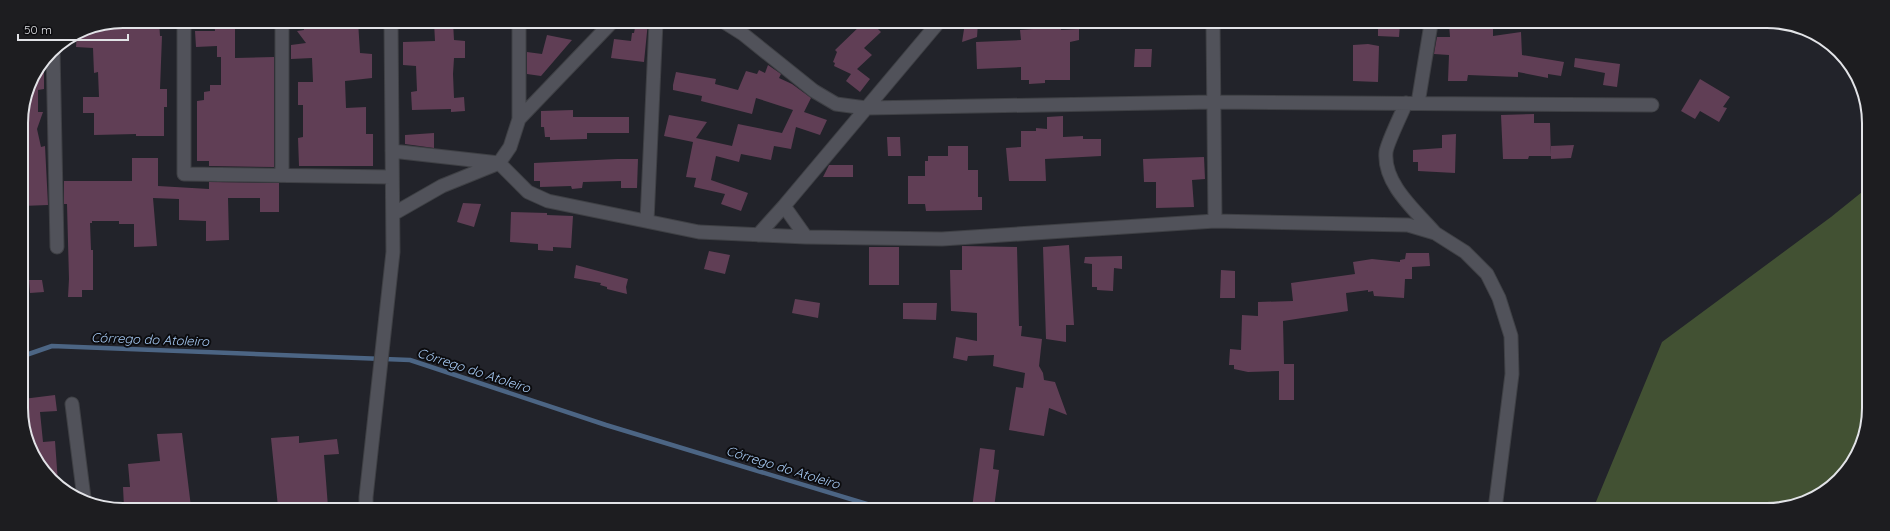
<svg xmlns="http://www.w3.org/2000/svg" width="1890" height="531" font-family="Quicksand,sans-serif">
<rect width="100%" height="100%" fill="#22232a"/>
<path fill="#425133" d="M1867,188L1866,434L1834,485L1806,502L1773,510L1593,509L1662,342L1831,217Z"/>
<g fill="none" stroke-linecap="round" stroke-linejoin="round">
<path stroke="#4c6584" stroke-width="4.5" d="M23,356L52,346L410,360L606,425L880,508"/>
</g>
<path fill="#603e55" d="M123,21H159L160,36H162L160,89H167V107H164V136H136V134L94,135V113H83V97H99L98,72L94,73L93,48L76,47L77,34L84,29H97V26Z
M214,21H235V58L274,57V167L209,166V161H197V101L204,100V92L210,91V85H221V57H217V46L196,47L195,31H215Z
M303,21H358L360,53L372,54V78L345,81L346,108L366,107V134H373V166H299L298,138L303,137V105H298V82H313L312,58L291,59V45L306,43L297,31L304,30Z
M434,22H453L454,40L465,41V58H454L453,74L454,98L464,97L465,111L451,112V109L412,110L411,92L417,91L416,66L403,65V42L435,41Z
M636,22H648L644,62L611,58L614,39L631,41L632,33H634Z
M863,23H872L881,32L864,48L872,55L857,69L870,79L860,92L846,81L851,74L834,66L835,63L833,62L837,52L835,50Z
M965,23H978L977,37L962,42Z
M1047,23H1062L1061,30L1079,29V40L1070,42V80H1045V83L1029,84V80H1021V67L977,69L976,42L1021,40L1020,30L1047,28Z
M1378,24H1400L1399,37L1378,36Z
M1449,24H1493V36L1521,32L1522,55L1564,62L1561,76L1548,74V78L1518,72V77L1468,75L1467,81H1448L1449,55L1434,54L1437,37H1450Z
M547,35L572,40L541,76L527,74V52L542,54Z
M1368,44L1379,46L1378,82L1353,81V45Z
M1135,49H1152L1151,67H1134Z
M1575,58L1620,64L1617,87L1603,85L1605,73L1574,67Z
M44,62V89L38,90V112H43L37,129L41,147L45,146L48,205L22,206L21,117L29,84Z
M768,65L781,74L779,78L792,84L811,98L804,112L827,120L820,135L796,127L791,149L774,146L771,160L741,154L739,162L716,156L711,180L748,193L741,211L721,204L725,194L694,187L696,178L686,177L693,142L664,136L669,115L707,122L696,138L732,146L738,124L782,133L793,110L756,98L752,114L701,101L702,96L673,90V85L676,72L716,79L715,84L738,90L746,71L757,74L759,70L765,73Z
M1700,79L1730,97L1723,107L1727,108L1719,122L1700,111L1695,119L1681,111Z
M573,110V117H629V133H587V139L550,140V137H545L544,127H541V111Z
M1534,114V123H1550L1551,156H1529L1528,159H1503L1501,115Z
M1063,116V137L1083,136V139H1101V156L1045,159L1046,181H1009L1006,148L1021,147V131H1036V128L1047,129V117Z
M434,133V148L405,144V135Z
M1456,134L1455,173L1418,171V162H1413V150L1442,148V135Z
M887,137H900L901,156H888Z
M1574,145L1571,158L1551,159V146Z
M948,146H968V170H978V197H982V210L926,211L925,204H908V176H925V161H928V156H948Z
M1204,157L1205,179L1192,180L1194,207L1156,208V182H1144L1143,159Z
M132,158H158V186L209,189V182L279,183V212H260V198H228L229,240L206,241V221L179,220V199L153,198L157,246L134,247V224H119V221H92V223H90L91,250H93V290H82V297H68L69,279L67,204H64V181H132Z
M617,159H638L637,188H621V181L583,182L582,188L572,189L571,186L540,187V181H534V163Z
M829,165H853V177H823Z
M463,203L481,204L474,227L457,222Z
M511,212L547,213V215L573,216L571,248L553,247V251L538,250V244L510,242Z
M1069,245L1074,325H1066V342L1046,339L1043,247Z
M962,246L1017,247L1019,326H1022L1021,336L1042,339L1039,366L1043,373L1044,380L1055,382L1067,415L1049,408L1044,436L1009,430L1016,387L1023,388L1025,373L993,366L994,355L968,356L967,361L953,358L956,337L977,341V313L951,311L950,270H962Z
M869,247H899V285H869Z
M709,251L730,255L725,274L704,269Z
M1406,253H1429L1430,266L1412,267V279H1405L1404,298L1374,296L1373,291L1368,292V290L1346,293L1348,311L1283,321L1284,364H1294V400H1279V371L1248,372L1234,369V365H1229L1230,349L1241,350L1242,315L1258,316V302L1293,301L1291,283L1355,274L1353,262L1372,259L1400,262V260L1405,259Z
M1122,256V269L1114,268L1113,291L1097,290V287H1092V264L1084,263L1085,257Z
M576,265L628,279L626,287L627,294L607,289V287L600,285L601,283L574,278Z
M1221,270L1235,271V298H1220Z
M29,280H42L44,292L30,293Z
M795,299L820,303L818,318L792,313Z
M903,303H937L936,320L903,319Z
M55,395L57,411L40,412L43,442L55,441L58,483L46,475L23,428V399Z
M182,433L191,507H173V503L124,507L123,487H130L128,464L160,461L157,434Z
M299,436V443L337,439L339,454L324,455L328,507H278L271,438Z
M980,448L995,450L993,469L999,470L994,508H972Z"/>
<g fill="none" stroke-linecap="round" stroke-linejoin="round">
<g stroke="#3f4045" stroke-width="15">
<path id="minor" d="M184,21V174L392,177
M282,21V175
M519,22V119
M724,22L743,34L814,91L836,104L866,108L1213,102L1652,105
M1213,23L1215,221L1408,225L1435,233L1465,252L1487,274L1499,298L1511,336L1512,374L1495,509
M53,49L57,247
M1406,103C1402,113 1387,143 1386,152C1383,184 1416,211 1435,233
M1418,103L1431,24
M392,151L499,163L528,192L548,201L699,232L806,237L942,239L1215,221
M784,206L806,237
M393,214L442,186L499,163L510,147L519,119L612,22
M647,221L656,22
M758,235L784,206L938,23
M72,404L84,498
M366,507V497L393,252L391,22"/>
</g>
<use href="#minor" stroke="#51525a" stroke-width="13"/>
</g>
<g text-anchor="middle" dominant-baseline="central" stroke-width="4" stroke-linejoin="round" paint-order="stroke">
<g font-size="13" font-style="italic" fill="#aacef8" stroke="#0c0c0f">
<text transform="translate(150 339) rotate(2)">Córrego do Atoleiro</text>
<text transform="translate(474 370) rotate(18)">Córrego do Atoleiro</text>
<text transform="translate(783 467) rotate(17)">Córrego do Atoleiro</text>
</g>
</g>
<path d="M0 0H1890V531H0ZM123 28H1767A95 95 0 0 1 1862 123V408A95 95 0 0 1 1767 503H123A95 95 0 0 1 28 408V123A95 95 0 0 1 123 28Z" fill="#1d1d20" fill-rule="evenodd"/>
<path fill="none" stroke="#e2e3e7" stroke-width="2" d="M123 28H1767A95 95 0 0 1 1862 123V408A95 95 0 0 1 1767 503H123A95 95 0 0 1 28 408V123A95 95 0 0 1 123 28Z"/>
<path d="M18 34v6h110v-6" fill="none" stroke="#e2e3e7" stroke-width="2"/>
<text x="24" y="34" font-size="12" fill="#e2e3e7" stroke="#0c0c0f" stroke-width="3" paint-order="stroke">50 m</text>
</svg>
